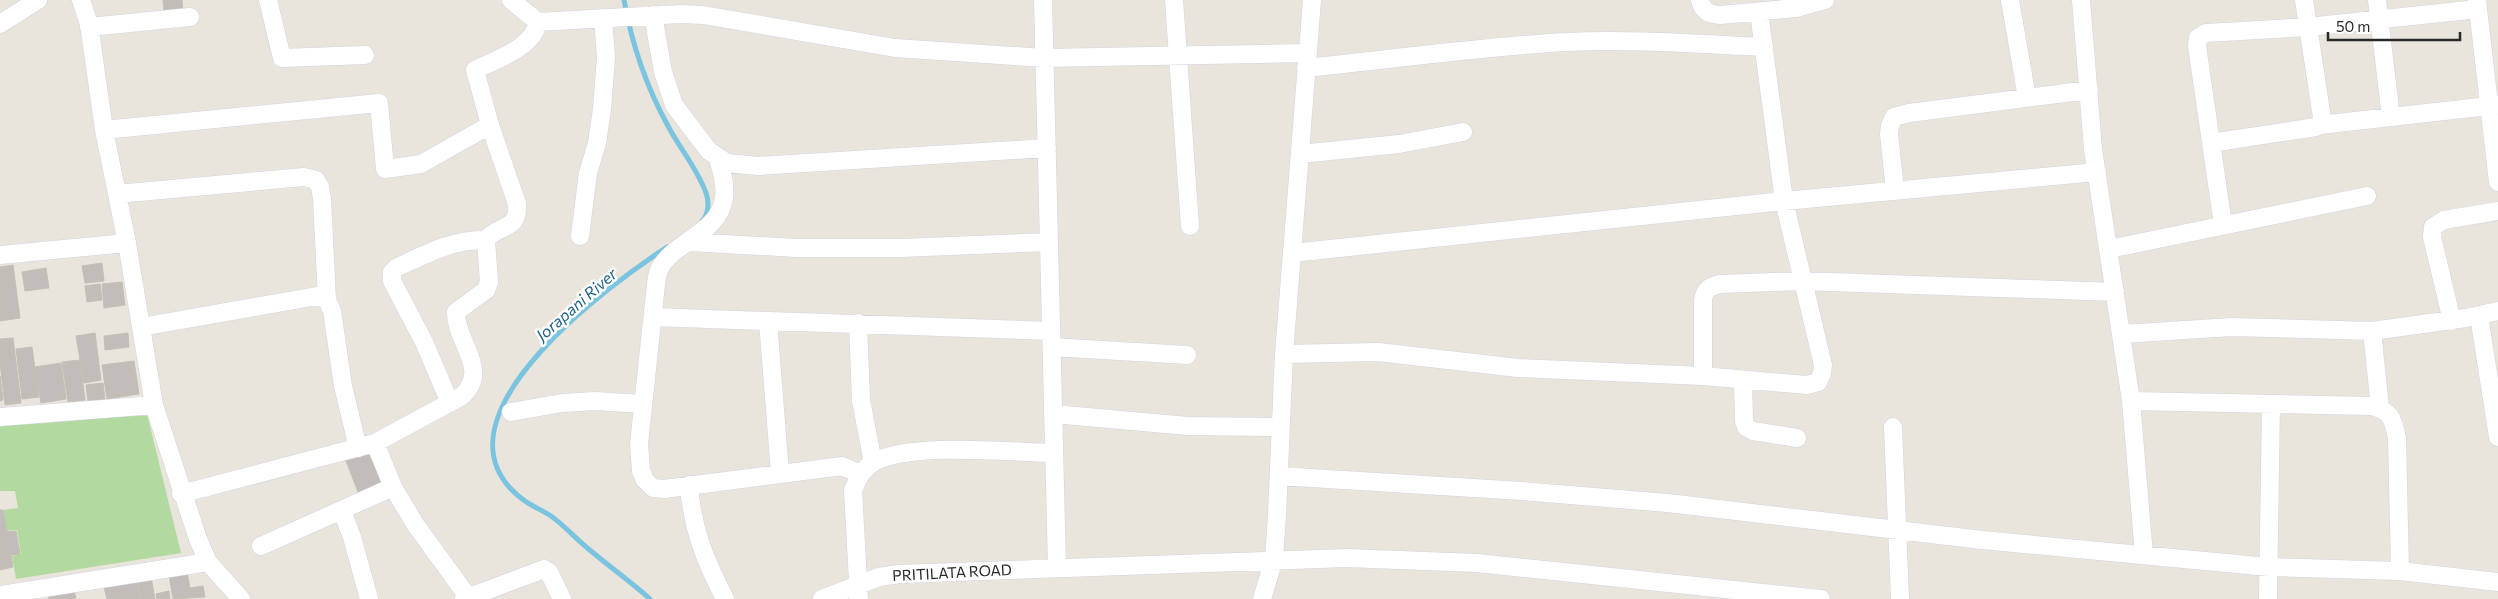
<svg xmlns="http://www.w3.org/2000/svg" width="2498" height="599" font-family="Commissioner,sans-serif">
<rect width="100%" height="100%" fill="#e9e4dc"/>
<path fill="#b2d99f" d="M147,414L181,553L16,579L12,556L21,554L17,530L7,531L3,510L18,508L15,491H0V424Z"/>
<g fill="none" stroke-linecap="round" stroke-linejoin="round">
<path stroke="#7bc4df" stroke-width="5" d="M624,0C632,45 646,86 668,126C680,149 697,168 706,193C709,201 709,214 702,221
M650,599C631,582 610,567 591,551C577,540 565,526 551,516C535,506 525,504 510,488C438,409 611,284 667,247"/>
</g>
<path fill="#c2bdb9" stroke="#c4bfb6" d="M163,0H182L183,15L164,11Z
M102,263L104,281L85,283L82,266Z
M13,265L20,318L0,321V267Z
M46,268L49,288L25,291L22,272Z
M122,282L125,305L104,308L102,284Z
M100,284L102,300L87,302L85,286Z
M95,333L101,380L84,383L76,336Z
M128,333L129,347L105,350L104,336Z
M13,338L21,403L5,405L0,363V339Z
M32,347L39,397L22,399L16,349Z
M80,360L85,400L68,402L62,362Z
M134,361L139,394L107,399L102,365Z
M61,363L66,399L41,403L35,367Z
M0,376L3,400L0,401Z
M103,383L105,400L88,402L86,385Z
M373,450L385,483L358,492L345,458Z
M0,510H3L7,532L16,531L20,554L11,555L13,567L0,570Z
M187,572L190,588L203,586L205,597L173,599L169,575Z
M151,577L155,599H141L137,579Z
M136,579L140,599H122L119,583Z
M119,585L122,599H107L104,587Z
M74,591L76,599H49L48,595Z
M169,591L170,599H157L156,594Z"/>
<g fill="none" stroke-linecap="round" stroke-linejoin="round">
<g stroke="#d2d4e0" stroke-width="19">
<path id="minor" d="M81,0L89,24L104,130L127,243L154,405L198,539L208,562L241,599
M268,0L282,58L365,55
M511,0L538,22L681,14L703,15L895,48L1044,58L1307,53
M1043,0L1057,567
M1174,0L1190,226
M1700,0C1702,11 1709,14 1720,15L1796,8L1825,0
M2010,0L2027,98
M2081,0L2093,149L2131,401L2372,406C2392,412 2393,419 2397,438L2400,571
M2377,0L2391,117
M2477,0L2498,182
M653,15L663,72L674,105L709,151L727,163L758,166L1047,148
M0,24L38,0
M89,27L190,17
M1306,68C1393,59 1479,47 1566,42C1632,39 1698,44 1764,47
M2320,125L2498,105
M104,130L379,103L385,169L421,164L490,125
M2211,143L2316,127L2320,125L2322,118L2304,0
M1300,154L1399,144L1463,132
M717,156C721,169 726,184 724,198C719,233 675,241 660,268C657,273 657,279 656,284L639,444L641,471L645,480L653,488L664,489L842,466L860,474
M1895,190L1889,134L1890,126L1894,117L1909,113L2089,90
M117,194L304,177L316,180L320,187L322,198L327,300
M2223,225L2197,46L2198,38L2206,33L2308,27L2478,9
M580,236L588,173L597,143L602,109L606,57L603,18
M690,242L797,248H901L1049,242
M2109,249L2367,196
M1292,253L1784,201L2097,172
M0,255L127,243
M2479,316L2498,437
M653,317L1051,331
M768,321L780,473
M2452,321L2432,237L2433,227L2444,220L2498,211
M858,323L861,400L873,463
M141,327L317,296L327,300L332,311L343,386L358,448
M2372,331L2380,408
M2122,334L2232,327L2372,331L2466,318L2498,311
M1052,347L1187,355
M1284,354L1378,352L1518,368L1703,376L1807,385L1818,382L1822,373L1823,365L1784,201L1759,12
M1703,376V300C1705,289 1709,287 1720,284L1802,281L2115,292
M1743,380L1744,421L1746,427L1753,431L1797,438
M2131,401L2144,555
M450,403L424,342L392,281V272L396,268C426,254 453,239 486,240
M511,412L562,403L595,401L642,404
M1053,414L1188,426L1280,427
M0,417L154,405
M1893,427L1900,599
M375,443L393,487L415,524L468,597
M1279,476L1522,491L1668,503L1982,540L2269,567L2400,571L2498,582
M689,485C692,529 705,560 725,599
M181,494L375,443L462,396C491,369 455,342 456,312L486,290L489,282L486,240C499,223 519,232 517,204L490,125L475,70C497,59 533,48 538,22
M342,511L352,537L369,599
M261,546L393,487
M0,595L208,562
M464,599L544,569L549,572L562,599
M822,599L879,577L899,574L1347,558L1477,563L1821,599
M859,599L853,490C858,479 863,468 874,462C911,442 1009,452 1054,453
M1262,599L1274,559L1277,515L1284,354L1312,0
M2268,599L2271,405"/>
</g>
<use href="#minor" stroke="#fff" stroke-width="18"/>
</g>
<g text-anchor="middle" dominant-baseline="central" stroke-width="5" stroke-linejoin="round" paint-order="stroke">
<g font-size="15" fill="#292929" stroke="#fff">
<text transform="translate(952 572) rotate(-3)">PRITILATA ROAD</text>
</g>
<g font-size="16" font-style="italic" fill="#1e6288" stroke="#fff">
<text transform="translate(576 304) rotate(-41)">Jorapani River</text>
</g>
</g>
<path d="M2328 32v8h132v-8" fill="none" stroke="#292929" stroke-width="2.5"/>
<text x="2336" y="32" font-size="15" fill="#292929" stroke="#ffffff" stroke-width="4" paint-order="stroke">50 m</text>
</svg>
